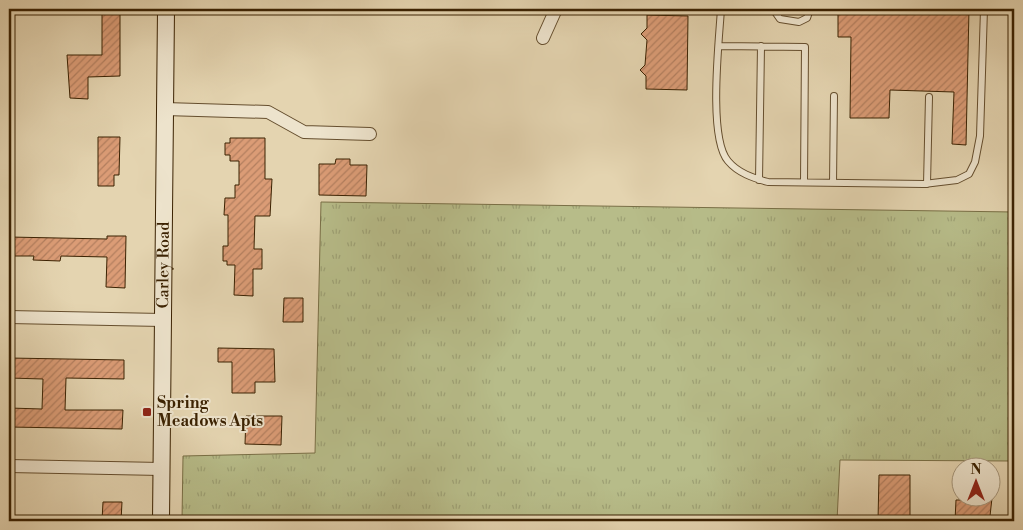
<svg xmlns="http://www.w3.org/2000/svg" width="1023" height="530" font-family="'Libre Bodoni',serif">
<defs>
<pattern id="grass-tufts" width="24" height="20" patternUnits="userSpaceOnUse" patternTransform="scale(1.25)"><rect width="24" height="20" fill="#b7bc89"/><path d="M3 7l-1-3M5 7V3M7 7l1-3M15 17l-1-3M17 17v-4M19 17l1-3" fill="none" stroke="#9ea175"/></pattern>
<pattern id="building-hatch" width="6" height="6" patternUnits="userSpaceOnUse" patternTransform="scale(1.25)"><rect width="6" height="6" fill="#db9c76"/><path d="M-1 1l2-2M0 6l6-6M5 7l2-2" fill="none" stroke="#b37f5f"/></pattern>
</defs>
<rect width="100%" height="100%" fill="#e4d4b0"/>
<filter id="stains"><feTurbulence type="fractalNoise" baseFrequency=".004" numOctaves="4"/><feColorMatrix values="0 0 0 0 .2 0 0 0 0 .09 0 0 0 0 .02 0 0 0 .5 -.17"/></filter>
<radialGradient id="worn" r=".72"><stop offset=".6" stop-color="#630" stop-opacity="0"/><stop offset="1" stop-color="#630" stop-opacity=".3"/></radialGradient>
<path fill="url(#grass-tufts)" stroke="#796f46" d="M321,202L1014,212V339L1010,461L840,460L837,521H182L183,456L315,453Z"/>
<path fill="url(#building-hatch)" stroke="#3b2202" d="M106,9H119L120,14V76L88,77V99L70,98L67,55H102V14H107Z
M838,9H969L966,145L952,144L954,92L890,90L889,118H850L851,37H838Z
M647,15L688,16L687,90L646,89V76L640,70L645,65L647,40L641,34L647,28Z
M98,137H120L119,175H114V186H98Z
M230,138H265V179H272L270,216H255L254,249H262V269H253V296L234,295L235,265H227V261H223V246H228V215H224L225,198H235V185H239V161H230V155H225V143H230Z
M336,159H350V165H367L366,196L319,195V164H335Z
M107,236H126L125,288L106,287L107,257L61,256L60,261L33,260L34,256H9V237L107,239Z
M284,298H303V322H283Z
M218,348L274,349L275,382H255V393H232V362H218Z
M9,358L124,360V379L66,378L65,410H123L122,429L9,427V408L42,409L43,379L9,378Z
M246,416H282L281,445L245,444Z
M879,475H910V521H878Z
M969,498H992L990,516H984V520L955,521L956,500H969Z
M103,502H122L121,521H102Z"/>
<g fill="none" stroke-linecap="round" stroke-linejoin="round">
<g stroke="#654e2e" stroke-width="8">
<path id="lane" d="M721,9C719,41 708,138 728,161C738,173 753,178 768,182L924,184L957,180L969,174L975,162L980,136L984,9
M773,9L780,19L799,22L807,18L810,9
M719,46L805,47L804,182
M759,180L761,46
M833,183L834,96
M927,184L929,97"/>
</g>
<g stroke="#654e2e" stroke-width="14">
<path id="street" d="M543,38L556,9
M165,109L268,112L304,132L370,134
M9,317L162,320
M9,466L161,469"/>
</g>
<g stroke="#3b2202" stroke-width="18">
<g id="secondary">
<path id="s1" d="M161,521L166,9"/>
</g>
</g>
<use href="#lane" stroke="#ede3cc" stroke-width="6"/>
<use href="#street" stroke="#ede3cc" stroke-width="12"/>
<use href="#secondary" stroke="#ede3cc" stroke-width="16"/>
</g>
<rect fill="#8f2418" stroke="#ede3cc" stroke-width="2" x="142" y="407" width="10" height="10" rx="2.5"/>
<g text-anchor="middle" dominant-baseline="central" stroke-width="4" stroke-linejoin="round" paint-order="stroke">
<g font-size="16" fill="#3b2202" stroke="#ede3cc">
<text stroke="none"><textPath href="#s1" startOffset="256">Carley Road</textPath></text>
</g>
<g font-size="16" font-weight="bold" fill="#3b2202" stroke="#ede3cc" text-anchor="start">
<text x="157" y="403">Spring<tspan x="157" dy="18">Meadows Apts</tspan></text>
</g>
</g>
<rect width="1023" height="530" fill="none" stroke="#e4d4b0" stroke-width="30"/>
<rect x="10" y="10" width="1003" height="510" fill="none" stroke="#3b2202" stroke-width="2.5"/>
<rect x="15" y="15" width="993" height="500" fill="none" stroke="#3b2202"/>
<g transform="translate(976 482)"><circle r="24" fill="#ede3cc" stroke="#a6967b"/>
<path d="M0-4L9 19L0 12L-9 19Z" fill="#8f2418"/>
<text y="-8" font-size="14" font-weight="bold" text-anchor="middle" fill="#3b2202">N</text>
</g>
<rect width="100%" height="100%" filter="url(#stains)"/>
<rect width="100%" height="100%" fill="url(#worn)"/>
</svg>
